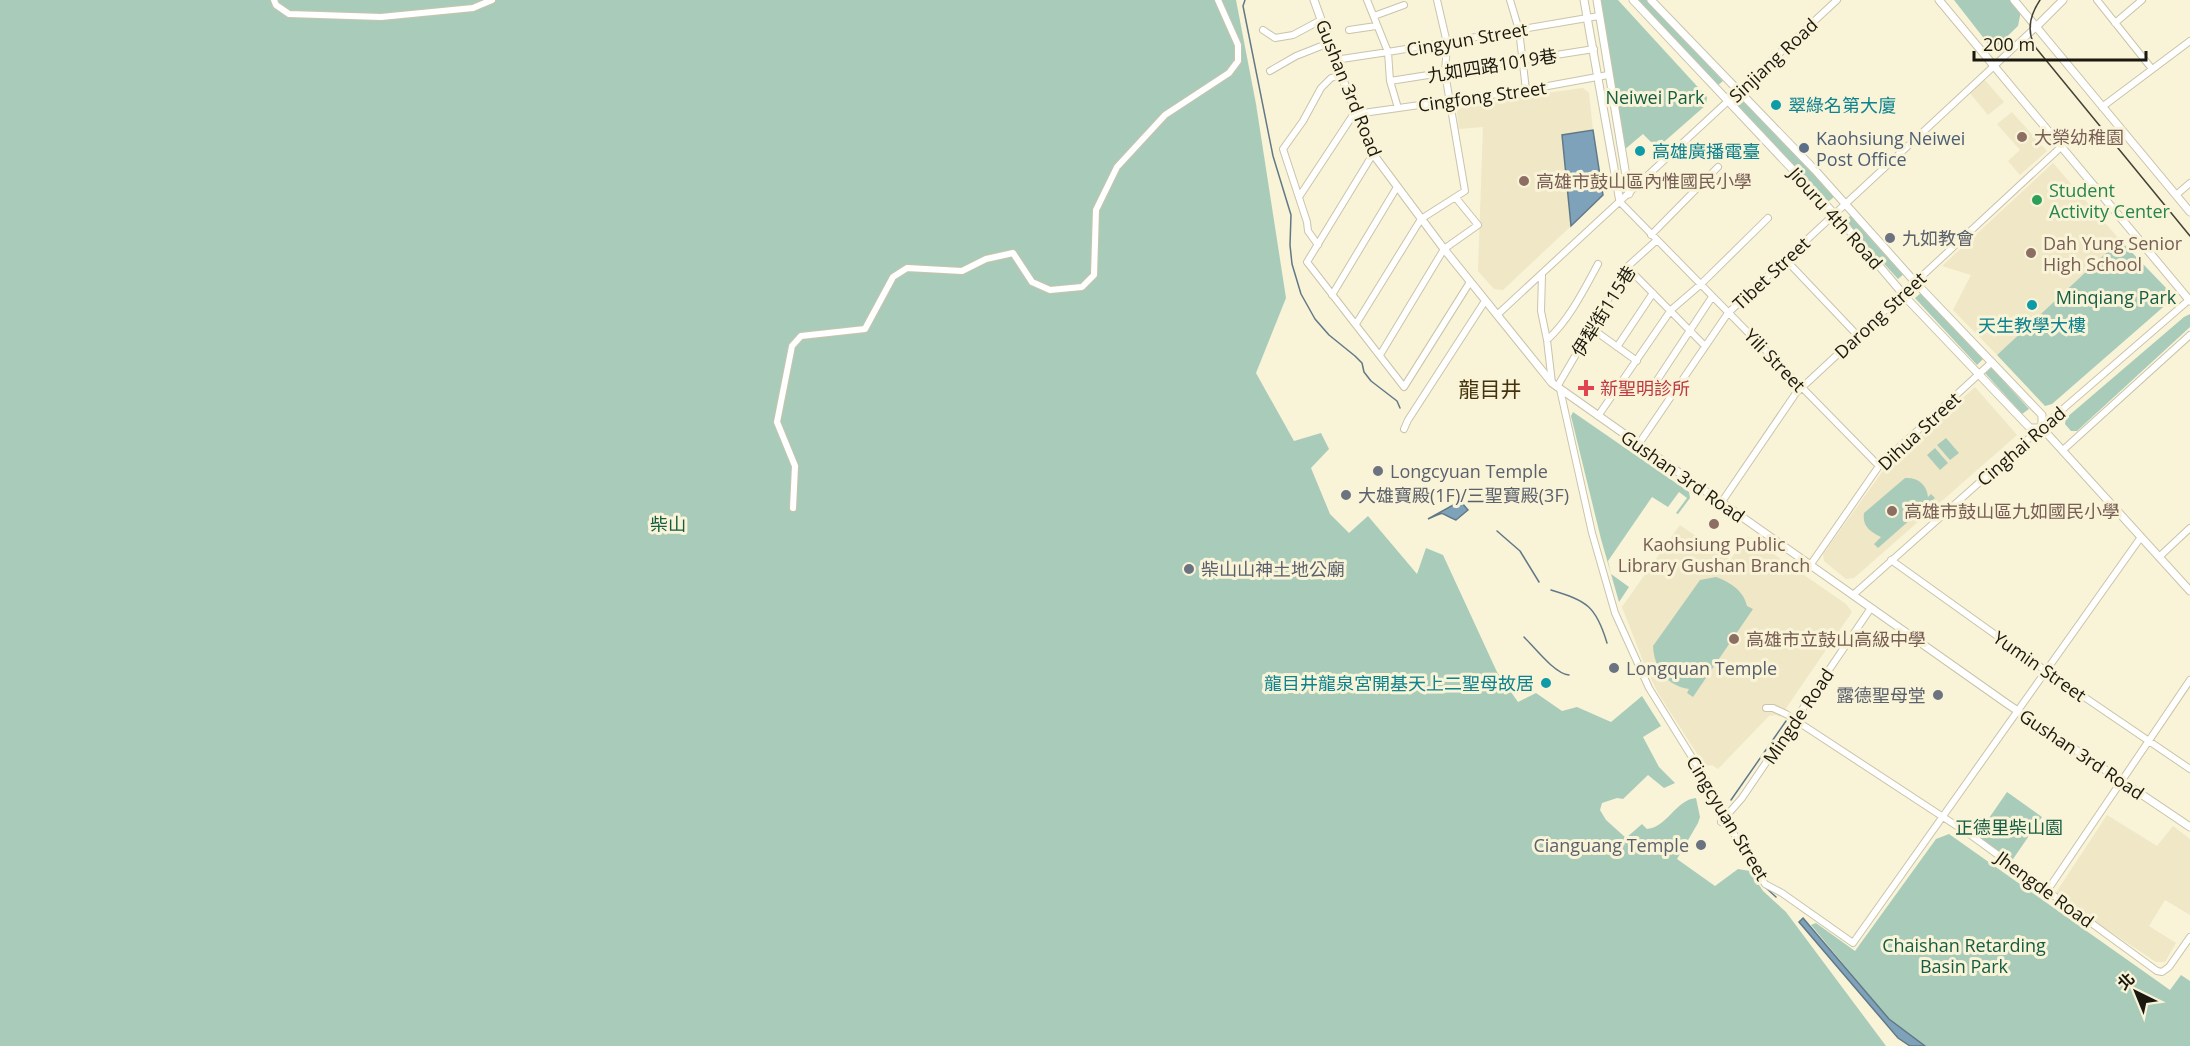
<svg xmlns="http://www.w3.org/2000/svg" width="2190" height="1046" font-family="'Open Sans','Noto Sans TC',sans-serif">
<rect width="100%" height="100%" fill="#f9f3d8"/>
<path fill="#efe7c5" d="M1984,79L2004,102L1988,115L1969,92Z
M1583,88L1589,93L1593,130L1562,136L1571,226L1503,290L1494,289L1478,271L1483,127L1459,129L1457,112L1464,104Z
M2012,112L2047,151L2020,175L2008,161L2020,150L1997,124Z
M2053,163L2120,240L1997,355L1953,310L1971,275L1942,266Z
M1975,387L2017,435L1854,578L1846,579L1824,561L1823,554L1885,468Z
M1680,525L1730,560L1747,537H1749L1846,604L1852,612L1780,717L1776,715L1769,716L1718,769L1712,765L1705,766L1658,693L1645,666L1622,607Z
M2107,815L2157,846L2173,826L2190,839V915L2165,900L2149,926L2176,943L2165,962H2156L2058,897L2057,891Z"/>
<path fill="#a9ccba" d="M0,0H1236L1256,104L1286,298L1256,373L1294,441L1321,433L1329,449L1311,468L1330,514L1349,533L1368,516L1417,574L1426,548L1443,555L1497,672L1518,702L1536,693L1562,711L1577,707L1611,722L1642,696L1661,726L1643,737L1659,767L1675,783L1664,788L1648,775L1623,799L1617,798L1602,803L1600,810L1606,820L1626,838L1642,824L1647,829C1668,827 1675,800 1696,798L1700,817L1698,823L1677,859L1715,886L1738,869L1750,871L1763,891L1786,912L1886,1046H0Z
M1600,0H1618L1707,97L1706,105L1657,148L1643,134L1624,150Z
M1637,0H1648L1723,81L1717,86Z
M1954,0H2011L2021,11L2018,26L1993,50Z
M1743,100L1835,196L1828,202L1737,107Z
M1852,214L1905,273L1898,279L1845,221Z
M2120,240L2168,290L2169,302L2052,404L2045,406L1997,355Z
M1921,293L1983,359L1977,365L1915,298Z
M2190,314V327L2077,431H2071L2065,424L2066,418L2184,317Z
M1991,367L2029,409L2022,414L1985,373Z
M1573,412L1689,492L1690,498L1678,514L1676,513L1687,498L1679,492L1668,507L1652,497L1608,561L1611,574L1629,587L1619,602L1601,539L1571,416Z
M1946,438L1959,453L1950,460L1937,445Z
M1935,448L1948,463L1940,470L1927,455Z
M1905,478C1917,477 1927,484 1928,497L1931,494L1935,498L1878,548L1874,544L1881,537C1870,532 1862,526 1864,513Z
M1716,577C1730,582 1744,591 1747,606L1753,609L1693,697L1687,693L1689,689C1667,686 1654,668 1653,646L1700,580Z
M2007,792L2042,817L2011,862L1976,837Z
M1949,834L2170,990L2181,975L2190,981V1046H1925L1889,1019L1811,925L1816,923L1855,951L1936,839Z"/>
<path fill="#7fa2bb" stroke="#617987" stroke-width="1.5" d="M1593,130L1603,195L1571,226L1562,135Z
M1462,503L1468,510L1456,520C1436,512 1448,511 1428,519L1455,504Z
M1803,918L1889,1019L1925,1046H1910L1898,1038L1799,922Z"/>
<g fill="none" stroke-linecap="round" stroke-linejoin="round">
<path stroke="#617987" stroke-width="1.5" d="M1245,0L1243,6L1273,156L1291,215L1290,245L1292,264L1301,294L1315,319L1329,335L1355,356L1362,363L1364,372L1371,381L1397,401L1400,408
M1497,531L1520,551L1539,582
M1551,590C1587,601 1596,606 1607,643
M1524,637C1535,648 1555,674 1569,675
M1702,786L1713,805
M1731,800L1786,721
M1765,887L1776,897"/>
<g stroke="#c9c4aa" stroke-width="8">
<path id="minor" d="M274,0L276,5L289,14L381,17L473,8L492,0
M1367,0L1388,52L1390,81L1398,108
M1510,0L1519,30L1526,90
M2097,0L2152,69
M1374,16L1404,5
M2115,23L2142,0
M1263,30L1275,38L1293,35L1321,20
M1349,30L1376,26
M1335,60L1388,52L1599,16
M1270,71L1296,56L1329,43
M1390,81L1594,49
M2102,107L2190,41
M1356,114L1526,90L1608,75
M1373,154L1307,262L1404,387L1470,282
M2176,195L2190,183
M1299,197L1355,112
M1620,202L1879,466
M1651,235L1718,167
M1318,245L1308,231L1307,222L1283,149L1303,121L1321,88L1331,78L1341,75
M1785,259L1858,336
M1627,267L1705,346
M1542,275L1541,311L1547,340L1552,383
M1332,295L1397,187
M1497,315L1837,0
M1356,324L1421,219L1465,191L1445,73L1447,43L1437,0
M1591,328L1637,361
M1547,340C1569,320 1584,290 1598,264
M1617,347L1653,293
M1380,355L1444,249L1478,225L1456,198
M1557,387L1627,267L1657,240
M1560,389L1592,533L1615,613L1649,688L1711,788L1729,826L1765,884L1782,893L1853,943L2141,537
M1648,394L1712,297
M1598,416L1671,310L1700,285L1768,218
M1404,429L1408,420L1485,301
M1638,445L1728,313L2036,27
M2063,450L2190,335
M1721,503L1796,393L2062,146
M793,508L795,466L777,422L792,346L801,336L865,329L893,277L907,268L962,271L986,259L1013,253L1032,282L1050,290L1082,287L1094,275L1096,210L1117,167L1165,115L1229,73L1238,61V45L1218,0
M2159,557L2190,528
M1891,560L2046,671L2190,769
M1811,564L1879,466L1992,362
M1853,595L2027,440L2190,299
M1766,708H1773L1786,714L1972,836L2157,971L2162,972L2169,967L2190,937
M1721,822L1742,798L1871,608
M2047,891L2190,680"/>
</g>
<g stroke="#c9c4aa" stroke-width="9">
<path id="tertiary" d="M1314,0L1341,75L1373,154L1444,249L1552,383L2006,703L2190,827
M1584,0L1620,202
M1597,0L1629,194
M1633,0L1842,222L1909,301L2030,428H2042
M1651,0L1815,170L1915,282L2042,415V428L2190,591
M1939,0L2190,301
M2014,0L2190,212
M2036,27L2063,0"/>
</g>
<use href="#minor" stroke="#fff" stroke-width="6"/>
<use href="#tertiary" stroke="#fff" stroke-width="7"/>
<path stroke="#454235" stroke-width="1.5" d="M2040,0C2030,15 2026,32 2036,48L2190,236"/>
</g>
<g fill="#0f9aa8" stroke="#f9f3d8" stroke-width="2">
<circle cx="1776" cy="105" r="6"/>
<circle cx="1640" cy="151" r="6"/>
<circle cx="2032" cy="305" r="6"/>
<circle cx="1546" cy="683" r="6"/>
</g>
<g fill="#8d6e63" stroke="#f9f3d8" stroke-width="2">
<circle cx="2022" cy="137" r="6"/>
<circle cx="1524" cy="181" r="6"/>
<circle cx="2031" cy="253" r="6"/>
<circle cx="1892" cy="511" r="6"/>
<circle cx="1714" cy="524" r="6"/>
<circle cx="1734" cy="639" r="6"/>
</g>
<circle fill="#5c6f8a" stroke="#f9f3d8" stroke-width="2" cx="1804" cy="148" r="6"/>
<circle fill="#2e9e5b" stroke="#f9f3d8" stroke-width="2" cx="2037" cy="200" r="6"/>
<g fill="#6b7280" stroke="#f9f3d8" stroke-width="2">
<circle cx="1890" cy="238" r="6"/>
<circle cx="1378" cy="471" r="6"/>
<circle cx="1346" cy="495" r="6"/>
<circle cx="1189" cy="569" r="6"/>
<circle cx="1614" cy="668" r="6"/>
<circle cx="1938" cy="695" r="6"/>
<circle cx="1701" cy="845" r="6"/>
</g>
<path fill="#e0444e" stroke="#f9f3d8" stroke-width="2" d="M1583 379h6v6h6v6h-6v6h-6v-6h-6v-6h6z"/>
<g text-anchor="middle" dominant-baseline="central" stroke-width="6" stroke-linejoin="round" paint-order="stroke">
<g font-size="18" fill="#1b190f" stroke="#f9f3d8">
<text transform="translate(1467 39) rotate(-10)">Cingyun Street</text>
<text transform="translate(1773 60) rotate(-43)">Sinjiang Road</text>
<text transform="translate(1492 65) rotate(-9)">九如四路1019巷</text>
<text transform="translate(1349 88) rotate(68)">Gushan 3rd Road</text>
<text transform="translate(1482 96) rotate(-8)">Cingfong Street</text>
<text transform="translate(1836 218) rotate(48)">Jiouru 4th Road</text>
<text transform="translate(1771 273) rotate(-43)">Tibet Street</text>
<text transform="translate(1603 311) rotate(-58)">伊犁街115巷</text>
<text transform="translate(1880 315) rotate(-43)">Darong Street</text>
<text transform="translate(1775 360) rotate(46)">Yili Street</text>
<text transform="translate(1919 431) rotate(-43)">Dihua Street</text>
<text transform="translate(2021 446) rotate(-41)">Cinghai Road</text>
<text transform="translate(1683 476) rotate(35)">Gushan 3rd Road</text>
<text transform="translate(2040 666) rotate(35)">Yumin Street</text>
<text transform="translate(1798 716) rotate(-56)">Mingde Road</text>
<text transform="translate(2082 754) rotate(34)">Gushan 3rd Road</text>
<text transform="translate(1728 818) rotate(59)">Cingcyuan Street</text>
<text transform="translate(2045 889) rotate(36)">Jhengde Road</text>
</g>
<g font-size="18" fill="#145d43" stroke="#f9f3d8">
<text x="1655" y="97">Neiwei Park</text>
<text x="2116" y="297">Minqiang Park</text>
<text x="668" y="524">柴山</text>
<text x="2009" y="827">正德里柴山園</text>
<text x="1964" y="945">Chaishan Retarding<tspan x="1964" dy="21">Basin Park</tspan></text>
</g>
<g font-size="18" fill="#0d838f" stroke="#f9f3d8" text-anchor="start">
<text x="1788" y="105">翠綠名第大廈</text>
<text x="1652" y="151">高雄廣播電臺</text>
<text x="2032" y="325" text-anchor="middle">天生教學大樓</text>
<text x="1534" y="683" text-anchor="end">龍目井龍泉宮開基天上二聖母故居</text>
</g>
<g font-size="18" fill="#785e54" stroke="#f9f3d8" text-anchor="start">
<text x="2034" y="137">大榮幼稚園</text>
<text x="1536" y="181">高雄市鼓山區內惟國民小學</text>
<text x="2043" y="243">Dah Yung Senior<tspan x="2043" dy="21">High School</tspan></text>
<text x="1904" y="511">高雄市鼓山區九如國民小學</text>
<text x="1714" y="544" text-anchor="middle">Kaohsiung Public<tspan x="1714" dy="21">Library Gushan Branch</tspan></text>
<text x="1746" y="639">高雄市立鼓山高級中學</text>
</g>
<g font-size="18" fill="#4e5e75" stroke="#f9f3d8" text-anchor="start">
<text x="1816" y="138">Kaohsiung Neiwei<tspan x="1816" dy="21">Post Office</tspan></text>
</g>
<g font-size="18" fill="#27864d" stroke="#f9f3d8" text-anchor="start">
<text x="2049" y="190">Student<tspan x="2049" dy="21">Activity Center</tspan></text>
</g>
<g font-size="18" fill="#5b616d" stroke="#f9f3d8" text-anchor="start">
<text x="1902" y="238">九如教會</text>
<text x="1390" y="471">Longcyuan Temple</text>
<text x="1358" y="495">大雄寶殿(1F)/三聖寶殿(3F)</text>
<text x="1201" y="569">柴山山神土地公廟</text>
<text x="1626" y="668">Longquan Temple</text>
<text x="1926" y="695" text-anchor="end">露德聖母堂</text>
<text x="1689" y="845" text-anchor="end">Cianguang Temple</text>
</g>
<g font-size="18" fill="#be3a42" stroke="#f9f3d8" text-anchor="start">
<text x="1600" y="388">新聖明診所</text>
</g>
<g font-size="21" fill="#45340b" stroke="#f9f3d8">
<text x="1490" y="389">龍目井</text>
</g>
</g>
<g transform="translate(2136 992) rotate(317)" stroke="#f9f3d8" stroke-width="4.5" paint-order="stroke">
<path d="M0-4.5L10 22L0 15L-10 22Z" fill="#1b190f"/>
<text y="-9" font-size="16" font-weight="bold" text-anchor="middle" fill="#1b190f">北</text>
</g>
<path d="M1974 51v9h172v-9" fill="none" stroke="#1b190f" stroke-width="3"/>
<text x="1983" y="51" font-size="18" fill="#1b190f" stroke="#f9f3d8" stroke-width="4.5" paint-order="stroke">200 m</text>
</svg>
